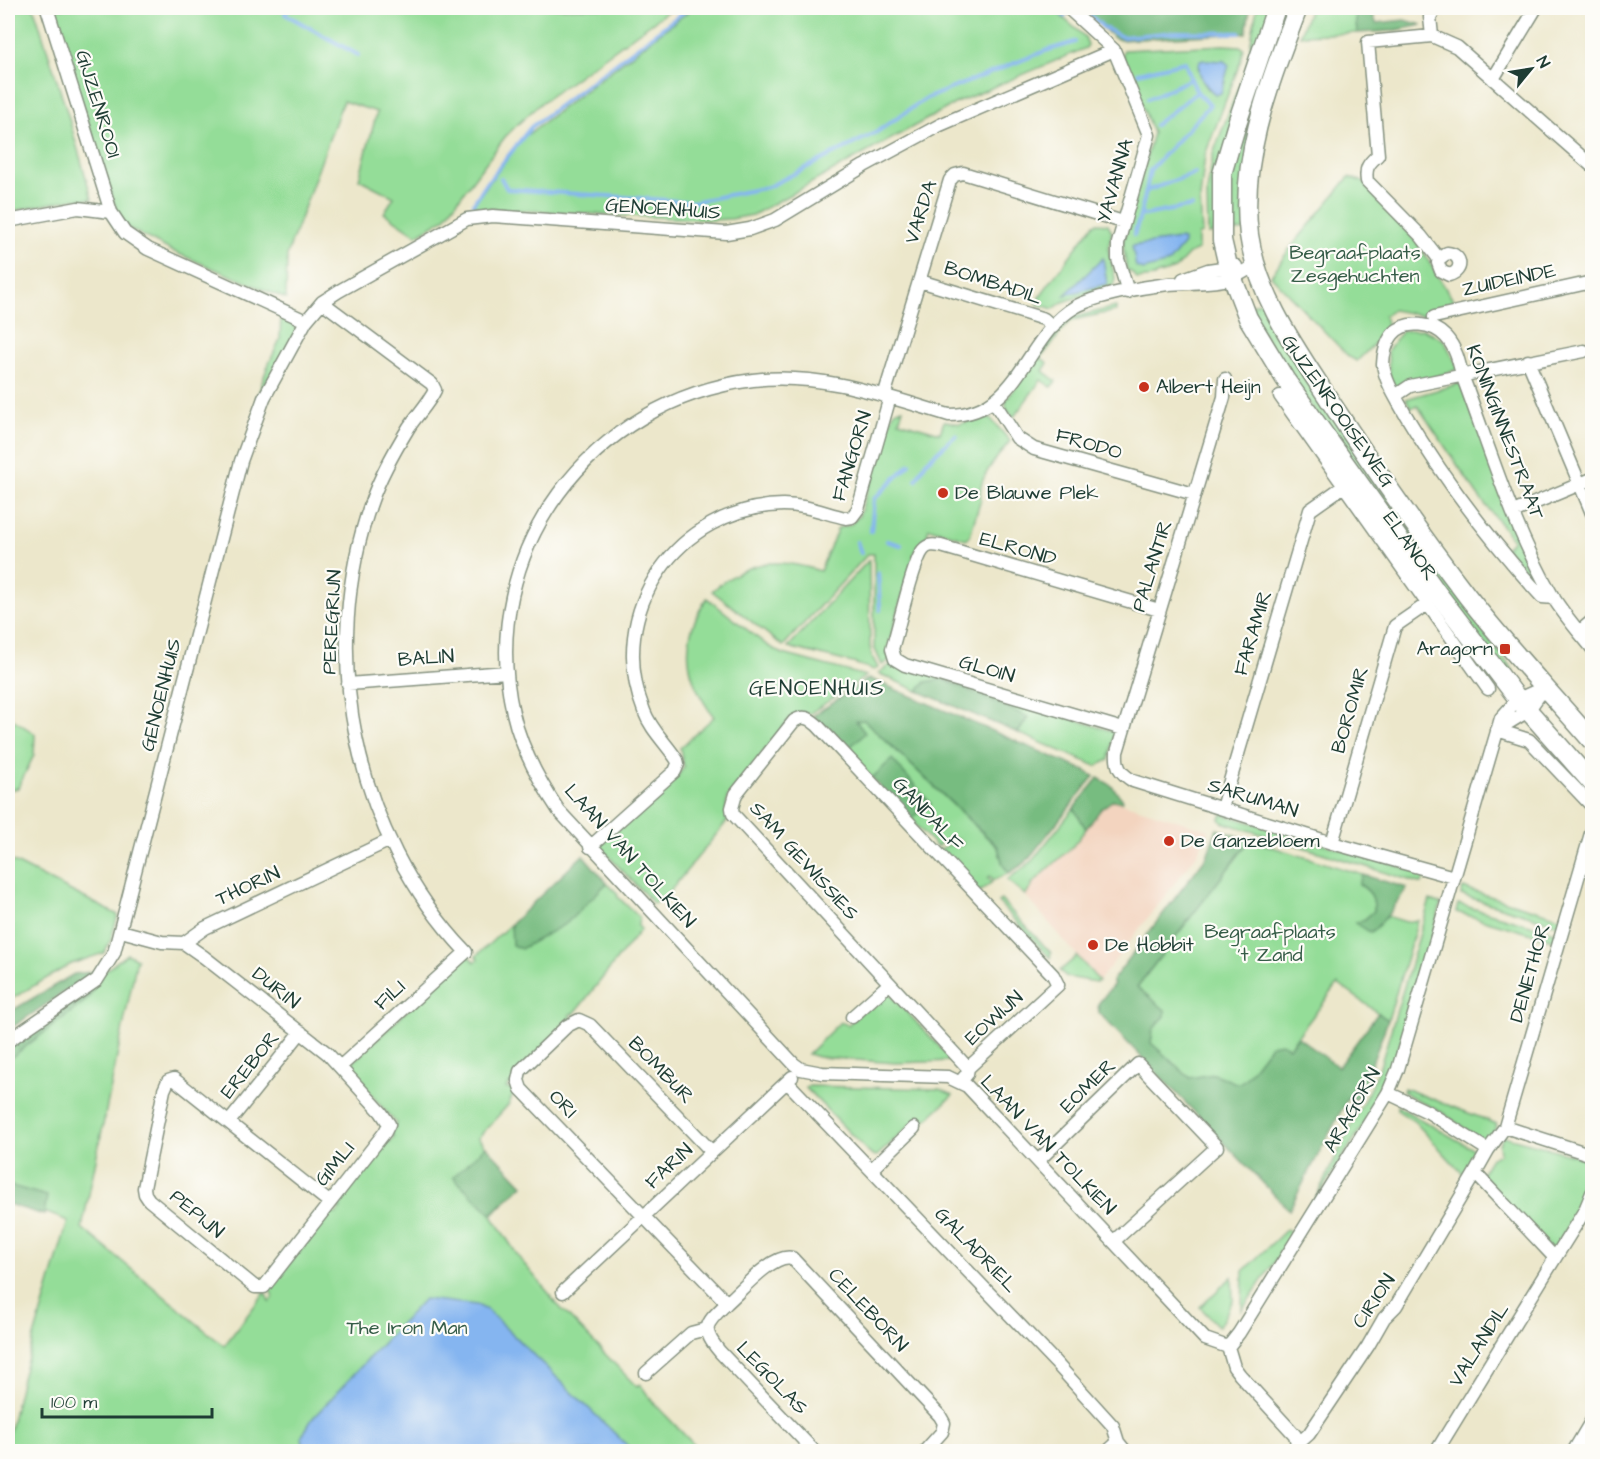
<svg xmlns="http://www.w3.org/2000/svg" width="1600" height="1459" font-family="'Architects Daughter',sans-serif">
<rect width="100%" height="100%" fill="#fdfcf7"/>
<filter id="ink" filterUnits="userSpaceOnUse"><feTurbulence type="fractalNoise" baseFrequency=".0167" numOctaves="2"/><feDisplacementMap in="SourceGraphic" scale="12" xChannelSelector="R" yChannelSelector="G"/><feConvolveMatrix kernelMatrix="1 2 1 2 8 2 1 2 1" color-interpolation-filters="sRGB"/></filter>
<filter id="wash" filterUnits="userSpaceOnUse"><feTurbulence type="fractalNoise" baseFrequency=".008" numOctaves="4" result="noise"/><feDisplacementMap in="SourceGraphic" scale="24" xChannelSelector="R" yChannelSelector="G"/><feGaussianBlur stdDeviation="1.35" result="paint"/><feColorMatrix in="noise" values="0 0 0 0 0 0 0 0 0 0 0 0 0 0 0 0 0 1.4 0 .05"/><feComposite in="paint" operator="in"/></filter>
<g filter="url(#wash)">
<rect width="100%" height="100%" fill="#ece7cb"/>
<path fill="#f3d4bf" d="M1113,800L1208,830L1198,853L1099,981L1025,895L1031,887L1030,886L1073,846L1101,809Z"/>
<path fill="#94dd98" stroke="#5a8d66" stroke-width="1.5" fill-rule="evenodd" d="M8,8H34L68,115L92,199H73L8,212Z
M51,8H672L541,103L518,124L505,137L444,219L417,235L384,213L394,197L359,179L377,112L343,101L287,255L286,299L172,251L128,228L119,218Z
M693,8H1052L1085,37L1088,45L1086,48L958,102L753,215L731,219L712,220L477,208L475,206L474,203L523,138Z
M1257,8H1273L1214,233L1208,234L1207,192L1213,154L1247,64Z
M1281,8H1294L1278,54L1246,230L1227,232L1229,167Z
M1310,8H1355L1357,33L1300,35Z
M1223,45L1240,46L1244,49L1240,63L1205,155L1200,198L1202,234L1198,235V250L1189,254L1175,269L1156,275L1154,277L1137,279L1130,271L1127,272L1123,243L1153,133L1122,54L1124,50ZM1215,61H1224L1225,83L1208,89L1202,80L1198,67Z
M1349,177L1363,182L1416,241L1458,308L1426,316L1393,310L1384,316L1389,329L1357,361L1349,357L1271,276L1288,251Z
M1098,223L1108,224L1112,232L1108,248L1115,278L1113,286L1063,302L1053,309L1037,304L1039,297L1094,224Z
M1262,301L1468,599L1486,635L1513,670L1505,677L1274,354L1248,307Z
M1116,307V311L1077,319L1068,323L1041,358L1048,363L1043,371L1056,381L1051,387L1041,380L1013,418L1006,408V400L1062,326L1073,317Z
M281,315L293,323L297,331L256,400L267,368L280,339Z
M1423,329L1444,340L1459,369L1395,390L1389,375L1388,350L1402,331Z
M1461,383L1542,589L1505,548L1513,540L1477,494L1417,405L1411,408L1406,399Z
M903,409L899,421L940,433L944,421L960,424L983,417L991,419L1010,441C999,456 976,478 981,499L970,535L966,539L929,528L925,542L917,546L915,551L888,647L890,660L882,665L874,647V554H868L783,646L712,591C748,560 776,557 820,571L838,528L850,525L859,516L893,414L896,410Z
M869,560L870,647L872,656L878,668L874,670L853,663L788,647Z
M707,598L768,646L783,654L866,676L809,714L800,712L791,717L727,798L726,811L728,820L662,901L659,899L654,904L599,846L679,774L684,767L680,748L714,717C684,677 679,640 707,598Z
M893,663L1115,732L1109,760L1096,766L1018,733L1028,717L926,682L918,691L878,673Z
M8,716L35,734L34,755L18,788L8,790Z
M856,720H864L998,848L1003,865L1009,873L994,880L990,876L988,878L992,882L979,892L940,850L947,845L957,844L960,846L963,843L958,839L943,841L937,847L910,819L930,804L892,760L872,778L846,751Z
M1074,808L1086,829L1073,846L1031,885L1032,887L1025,895L1007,880L1031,862Z
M1222,814L1425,874L1422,884L1222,822L1220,819Z
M1250,840L1363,875L1359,884C1370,891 1375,897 1374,911L1365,919L1357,923L1371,932L1387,916L1406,922L1418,920L1388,1020L1338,984L1289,1047L1271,1045L1245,1079L1238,1084L1214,1074L1190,1078L1151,1043L1153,1029L1165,1016V1010L1137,987Z
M8,859L118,915L111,939L104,953L71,964L8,1001Z
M607,883L618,894L617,896L639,917L638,926L641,929L574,1014L572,1013L569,1016L572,1018L515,1086L509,1084L506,1088L515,1091L508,1105L478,1138L520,1186L492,1216L520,1259L552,1297L551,1298L637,1387L640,1384L652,1401L700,1451L8,1452V1438L22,1378L68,1221L8,1198V1046L127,954L137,959L82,1228L224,1346L265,1292L270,1302L273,1297L269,1288L329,1212L336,1214L341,1208H331L387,1139L390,1142L394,1136L391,1133L396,1123L349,1069L353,1062L466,954L475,962L478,959L476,956L511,924V928Z
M1463,888L1562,918L1560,925L1461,895Z
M1001,900L1051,953L1050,958L998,902Z
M1430,900L1441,904L1390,1077L1382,1096L1312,1205L1379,1070Z
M1458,904L1558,933L1556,941L1456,912Z
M1077,956L1099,981L1096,982L1067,977L1060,971Z
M887,991L953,1061L895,1063L818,1057L808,1054L840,1022L848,1025L876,998L881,1003L884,999L882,995Z
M809,1086L940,1089L953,1095L922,1124L917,1119L877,1156L871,1155L806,1088Z
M1404,1088L1497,1124L1491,1138L1482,1141L1443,1113L1403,1092Z
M1397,1106L1475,1150L1477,1158L1464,1175L1415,1122L1397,1110Z
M1503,1136L1592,1160V1182L1572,1221L1552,1251L1480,1176L1491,1158L1500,1154L1499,1144Z
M1287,1229L1293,1234L1242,1310L1243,1271Z
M1232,1277L1233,1300L1219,1327L1200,1307Z"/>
<path fill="#77bc80" stroke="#4b7c5a" stroke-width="1.5" d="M1081,8H1245L1250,9L1246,33L1120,40L1113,37Z
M1355,8H1371L1376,23L1405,20L1422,25L1392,31L1357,33Z
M871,679L1083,770L1094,776L1025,863L1009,873L1003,865L998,847L864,720L856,721L865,733L846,751L813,716L866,680Z
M943,679L1028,717L1018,733L918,691L926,682Z
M892,759L931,804L910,819L872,778Z
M1098,778L1111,785L1123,800L1122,802L1113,800L1101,809L1086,829L1074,808Z
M1217,829L1250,840L1137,987L1165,1010V1016L1153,1029L1151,1043L1190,1078L1214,1074L1238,1084L1245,1079L1271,1045L1281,1043L1289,1047L1298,1037L1338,1067L1378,1013L1388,1020C1378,1047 1369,1074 1356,1100L1349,1096L1289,1210L1099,1013L1098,1004L1114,984L1112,981L1207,856Z
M583,855L607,883L567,923L521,949L512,945L511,924Z
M1363,875L1407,888L1387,916L1371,933L1356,923L1365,919L1374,911C1375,897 1370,891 1359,884Z
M91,972L85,978L8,1030V1013L74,974Z
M93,989L88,999L8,1060V1047Z
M486,1146L523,1185L491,1214L453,1177Z
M8,1185L47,1196L44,1215L8,1204Z"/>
<path fill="#85b5f0" stroke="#527992" stroke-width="1.5" d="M1200,60L1224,61L1229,65L1221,93L1216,95C1205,86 1196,74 1200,60Z
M1179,239L1183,240L1184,244L1168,263L1143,270L1136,267L1132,246Z
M1103,258L1107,284L1065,295Z
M424,1299L477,1305L487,1310L633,1451H304L302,1436L312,1419Z"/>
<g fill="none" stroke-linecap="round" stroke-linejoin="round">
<path stroke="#85b5f0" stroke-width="4" d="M289,8L285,14L358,55
M1056,8L1065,16
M1082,8L1103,27L1122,37L1176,32L1240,33
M1138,73L1185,62L1191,79
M1148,99L1191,79L1197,92
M501,178L507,189L693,202L768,187L875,133L925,99L1045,51L1075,42
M1146,191L1150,170L1210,105L1197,92L1155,125
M473,204L484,187L531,127L689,8
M1140,216L1146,191L1195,173
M1134,235L1140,216L1192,206
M916,480L926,462L956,435
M871,531L874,499L910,464
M887,541L901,545
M857,542L861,553
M878,573L880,610"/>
</g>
</g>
<g filter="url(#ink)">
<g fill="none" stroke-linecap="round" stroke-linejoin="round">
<g stroke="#869280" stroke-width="15">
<path id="street" d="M47,8L111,212L125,233L148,249L306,321
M1068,8L1114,50L1149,135L1118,243V259L1128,292
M1432,36L1430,17L1435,8
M1493,79L1536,8
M8,221L78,208L111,212
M1439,259L1447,253C1462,254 1464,271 1449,275L1441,271L1438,263L1439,259L1421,236L1367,181C1365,168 1368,164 1378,155L1368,42L1432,36L1457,47L1592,166
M1183,279L1208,270L1236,266
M920,281L1044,319L1053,327
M322,302L432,384L435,390C429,403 417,415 409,427C395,450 381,474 372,500C317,653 354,834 466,952L341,1066
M1434,317L1592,282
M1528,361L1592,513
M1225,379L1224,397L1117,752C1116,767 1120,773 1133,781L1332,843L1454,877
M884,396L950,180L955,175L963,173L1123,222
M1280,396L1488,689
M1395,396L1410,386L1584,351
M994,402L1017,438L1034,449L1194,494
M1513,512L1592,479
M1554,598L1542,597C1491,541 1444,480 1405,414C1397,399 1385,382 1383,364C1383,354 1387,341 1393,334C1406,319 1433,323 1446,337C1456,348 1459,362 1462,375C1490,449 1513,528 1553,597C1564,615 1579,632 1592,648
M1579,632L1592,621
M348,684L507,672
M1123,729L905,665L895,659L892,649C898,630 913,562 923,550C928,544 934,545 941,546L1159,610
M1497,730L1529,740L1592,806
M1497,730L1528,711L1544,688
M1222,808L1310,510L1344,486
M1592,830L1505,1127L1488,1150L1475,1173L1555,1258L1585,1210L1592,1193
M1332,843L1395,626L1427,604
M590,847L675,771L678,764L677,760C666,743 651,730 644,711C604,611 678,507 783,505C806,505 824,513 846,518L852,517L858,509L890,397
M121,931L162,942L184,943L205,928L390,840
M184,943L204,957L327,1053L381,1112L389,1124L385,1132L264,1287H255L149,1200L145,1194L144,1188L164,1090L168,1081L174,1079L329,1202
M852,1017L889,984
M8,1041L97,980L114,953L241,461L264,398L306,321L322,302L339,291L467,219L493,216L726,233L750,229L775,220L864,166L940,125L1114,50
M787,1082L1055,1362L1113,1426L1118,1442L1126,1452
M960,1082L967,1074L968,1068L1058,985L1053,975L817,725C809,718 804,715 794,721L736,794L732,808L733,814L968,1068
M1388,1093L1428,1112L1488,1150
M229,1122L301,1032
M1505,1127L1592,1155
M712,1152L590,1025L579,1020L567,1026L520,1071L518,1080L521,1089L727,1303C707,1323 699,1327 720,1352L815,1452
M1038,1161L1138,1064L1217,1147L1114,1241
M872,1169L914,1128
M563,1292L792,1077
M727,1303C741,1291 773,1253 792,1258L940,1416L944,1423L942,1432L924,1452
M1228,1347L1205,1339L967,1086L948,1077L822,1073L801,1069L794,1064L559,811C539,781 521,749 513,713C476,551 592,400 753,380C821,372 885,396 949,415C1020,415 1025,336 1075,307C1096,295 1144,287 1168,284C1189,282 1212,284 1232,278C1240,275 1248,269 1256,265
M1228,1347L1239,1333L1388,1093L1398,1069L1501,718L1518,699L1545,687
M1228,1347L1234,1367L1240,1375L1295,1435L1299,1452
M646,1373L691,1333L706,1329
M1107,1452L1118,1442
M1289,1452L1309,1434L1368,1346L1384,1318L1396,1306L1475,1173
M1436,1452L1555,1258
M1573,1452L1592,1420"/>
</g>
<g stroke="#869280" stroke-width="21">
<path id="secondary" d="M1276,8L1238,120L1222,174V240L1228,266L1248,318L1285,379L1438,594L1518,699L1592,783
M1298,8C1271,80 1239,156 1249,235C1258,297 1297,350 1330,401C1374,468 1419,533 1468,597C1507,647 1551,693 1592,741"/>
</g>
<use href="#street" stroke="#fff" stroke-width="12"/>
<use href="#secondary" stroke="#fff" stroke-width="18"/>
</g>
</g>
<g fill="#c8321e" stroke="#fdfcf7" stroke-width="2">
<circle cx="1144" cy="387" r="6"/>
<circle cx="943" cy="493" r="6"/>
<rect x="1499" y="643" width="12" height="12" rx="3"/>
<circle cx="1169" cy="841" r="6"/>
<circle cx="1093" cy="945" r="6"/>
</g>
<g text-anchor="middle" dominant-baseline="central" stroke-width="4.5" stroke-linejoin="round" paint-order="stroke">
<g font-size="20" fill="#1f3d34" stroke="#fdfcf7">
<text transform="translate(98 104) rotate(73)">GIJZENROOI</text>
<text transform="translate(1115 181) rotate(-74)">YAVANNA</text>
<text transform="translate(663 209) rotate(4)">GENOENHUIS</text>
<text transform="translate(921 212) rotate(-72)">VARDA</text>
<text transform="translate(1509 280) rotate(-12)">ZUIDEINDE</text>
<text transform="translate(993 283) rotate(18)">BOMBADIL</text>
<text transform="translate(1338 411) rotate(55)">GIJZENROOISEWEG</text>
<text transform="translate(1505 432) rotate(69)">KONINGINNESTRAAT</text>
<text transform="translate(1089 444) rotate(16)">FRODO</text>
<text transform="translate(852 456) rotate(-73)">FANGORN</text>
<text transform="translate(1410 546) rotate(55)">ELANOR</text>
<text transform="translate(1018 549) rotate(16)">ELROND</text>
<text transform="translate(1152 566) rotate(-73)">PALANTIR</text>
<text transform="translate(332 622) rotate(-87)">PEREGRIJN</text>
<text transform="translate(1253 633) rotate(-73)">FARAMIR</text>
<text transform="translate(426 658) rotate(-4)">BALIN</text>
<text transform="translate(987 669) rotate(16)">GLOIN</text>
<text transform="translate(161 695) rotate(-76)">GENOENHUIS</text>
<text transform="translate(1350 710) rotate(-74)">BOROMIR</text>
<text transform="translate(1253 798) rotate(17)">SARUMAN</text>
<text transform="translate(928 814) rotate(47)">GANDALF</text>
<text transform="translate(630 856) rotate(48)">LAAN VAN TOLKIEN</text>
<text transform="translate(804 861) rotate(48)">SAM GEWISSIES</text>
<text transform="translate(248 886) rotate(-25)">THORIN</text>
<text transform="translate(1530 973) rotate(-74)">DENETHOR</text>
<text transform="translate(276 988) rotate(38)">DURIN</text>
<text transform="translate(390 995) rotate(-43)">FILI</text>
<text transform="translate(994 1018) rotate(-42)">EOWIJN</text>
<text transform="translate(250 1065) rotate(-51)">EREBOR</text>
<text transform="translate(661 1070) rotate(46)">BOMBUR</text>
<text transform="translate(1088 1086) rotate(-44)">EOMER</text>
<text transform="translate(563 1104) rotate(46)">ORI</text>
<text transform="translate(1352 1110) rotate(-60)">ARAGORN</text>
<text transform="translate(1048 1145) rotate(46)">LAAN VAN TOLKIEN</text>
<text transform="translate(335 1164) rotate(-51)">GIMLI</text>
<text transform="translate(669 1166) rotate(-43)">FARIN</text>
<text transform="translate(197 1214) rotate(40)">PEPIJN</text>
<text transform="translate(976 1250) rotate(46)">GALADRIEL</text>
<text transform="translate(1374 1301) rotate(-56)">CIRION</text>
<text transform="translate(868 1310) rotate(47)">CELEBORN</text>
<text transform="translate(1479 1345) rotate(-58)">VALANDIL</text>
<text transform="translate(772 1378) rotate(46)">LEGOLAS</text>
</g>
<g font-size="20" fill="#365d48" stroke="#fdfcf7">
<text x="1355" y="253">Begraafplaats<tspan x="1355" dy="23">Zesgehuchten</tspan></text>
<text x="1270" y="932">Begraafplaats<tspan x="1270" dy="23">'t Zand</tspan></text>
<text x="407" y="1328">The Iron Man</text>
</g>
<g font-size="20" fill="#1f3d34" stroke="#fdfcf7" text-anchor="start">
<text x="1156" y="387">Albert Heijn</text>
<text x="955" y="493">De Blauwe Plek</text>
<text x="1493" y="649" text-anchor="end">Aragorn</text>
<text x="1181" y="841">De Ganzebloem</text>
<text x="1105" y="945">De Hobbit</text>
</g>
<g font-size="21" letter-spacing="1.5" fill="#1f3d34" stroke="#fdfcf7">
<text x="817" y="688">GENOENHUIS</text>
</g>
</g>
<rect width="1600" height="1459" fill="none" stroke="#fdfcf7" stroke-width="30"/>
<g transform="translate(1531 69) rotate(60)" stroke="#fdfcf7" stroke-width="4.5" paint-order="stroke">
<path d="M0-4.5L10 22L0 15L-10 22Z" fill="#1f3d34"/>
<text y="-9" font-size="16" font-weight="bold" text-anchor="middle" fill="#1f3d34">N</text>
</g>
<path d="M42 1408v9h170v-9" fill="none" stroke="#1f3d34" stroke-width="3"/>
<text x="51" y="1408" font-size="18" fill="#1f3d34" stroke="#fdfcf7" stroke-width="4.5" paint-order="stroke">100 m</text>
</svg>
